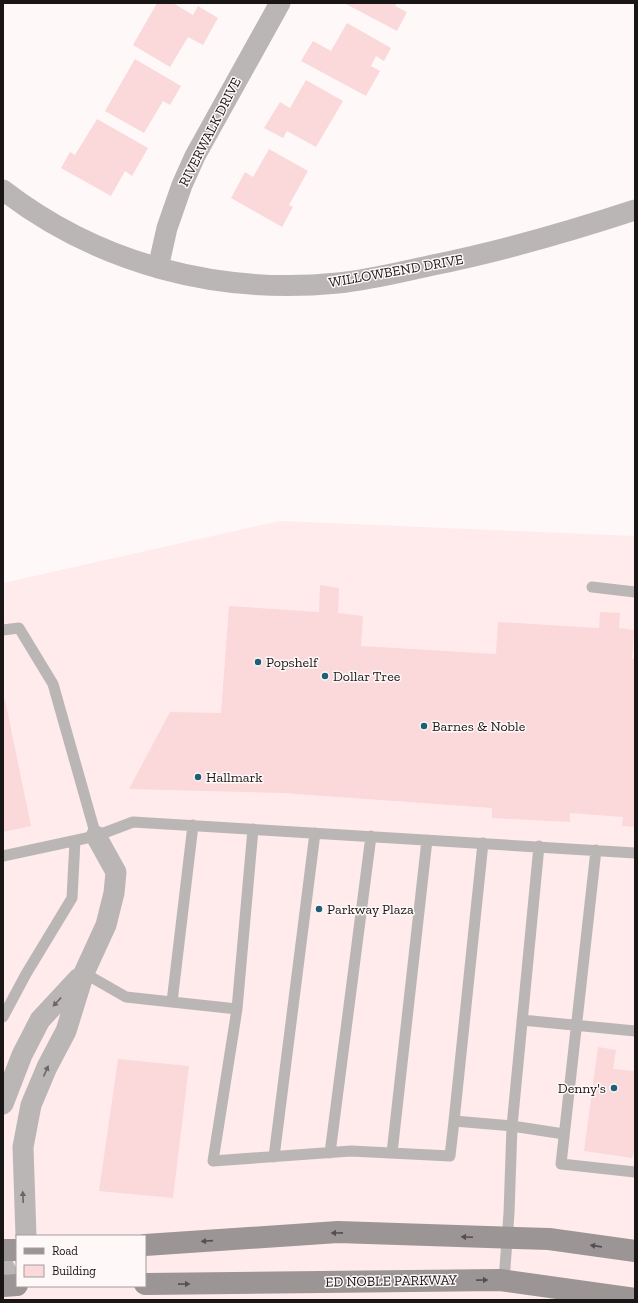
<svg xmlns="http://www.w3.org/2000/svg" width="638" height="1303" font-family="'Zilla Slab',serif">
<rect width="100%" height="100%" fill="#fef8f8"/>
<path fill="#ffebec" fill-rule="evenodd" d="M280,521L635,536V1300H3V583ZM17,1236H145V1286H17Z"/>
<path fill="#fbd8da" d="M157,3H173L193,15L198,6L218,18L203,45L188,37L170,67L133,45Z
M344,3H397L395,6L407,12L397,31Z
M347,23L391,48L384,61L376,56L371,66L380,71L366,96L301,61L313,41L331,51Z
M135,59L181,86L170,105L163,101L144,133L105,111Z
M306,80L343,101L316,147L287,131L283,138L264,128L280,102L290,108Z
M97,119L148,148L132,176L125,171L111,196L61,168L70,152L75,155Z
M269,149L308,171L289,205L293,207L282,227L231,198L245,172L253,177Z
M320,585L339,588L338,613L363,616L361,646L496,654L498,622L599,628L600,612L620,613L619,628L634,630L632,659H635V827L622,826L623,817L570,813V822L492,818V808L283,793L129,789L170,712L221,713L229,606L319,612Z
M3,700H5L31,826L3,832Z
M598,1047L616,1050L613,1069L635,1071V1148L632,1158L584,1151Z
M118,1059L189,1066L173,1198L99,1191Z"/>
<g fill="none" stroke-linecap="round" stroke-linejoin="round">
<path stroke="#bbb6b6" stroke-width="11" d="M592,587L635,592
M3,630L19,628L53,684L96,836
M539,846L512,1126L564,1134
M596,850L561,1164L635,1172
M3,856L96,836L133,822L635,853
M84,973L126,997L172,1002L193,825
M172,1002L237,1009L213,1161L351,1151L450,1156L454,1121L512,1126L509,1213L504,1281
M237,1009L253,829
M3,1017L26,974L72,898L75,841
M522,1020L635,1031
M454,1121L483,843
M330,1153L371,836
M392,1153L427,840
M274,1157L315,833"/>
<path stroke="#bbb6b6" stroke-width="21" d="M3,190C99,264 218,295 338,283C370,280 401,272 433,265C502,251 568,232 635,210
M158,268L167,228L182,185L195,156L280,3
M3,1104L22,1055L40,1020L79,978
M26,1236L23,1147L31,1105L47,1067L66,1031L84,973L106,925L114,893L116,872L96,836
M3,1265L13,1285"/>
<path stroke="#9c9596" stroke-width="22" d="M145,1245L338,1232L549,1239L635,1251
M3,1250H17
M145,1284L500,1280L635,1299
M3,1286L17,1285"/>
</g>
<defs><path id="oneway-solid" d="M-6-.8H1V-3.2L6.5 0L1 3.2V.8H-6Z"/></defs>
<g fill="#6a6666">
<use href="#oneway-solid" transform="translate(57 1002) rotate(133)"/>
<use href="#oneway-solid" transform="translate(46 1071) rotate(-66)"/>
<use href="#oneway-solid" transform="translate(23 1197) rotate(-92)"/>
</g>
<g fill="#544f50">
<use href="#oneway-solid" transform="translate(337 1233) rotate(179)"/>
<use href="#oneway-solid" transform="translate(467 1237) rotate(-178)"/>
<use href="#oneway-solid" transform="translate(207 1241) rotate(176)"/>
<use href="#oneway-solid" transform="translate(596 1246) rotate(-172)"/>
<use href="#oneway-solid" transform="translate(482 1280) rotate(-1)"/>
<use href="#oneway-solid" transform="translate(184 1284) rotate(-1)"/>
</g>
<g fill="#1f5f75" stroke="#fef8f8" stroke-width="1.5">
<circle cx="258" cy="662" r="4"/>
<circle cx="325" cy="676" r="4"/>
<circle cx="424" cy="726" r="4"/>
<circle cx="198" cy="777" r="4"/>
<circle cx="319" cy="909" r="4"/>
<circle cx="614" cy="1088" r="4"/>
</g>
<g text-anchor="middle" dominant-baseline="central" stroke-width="3" stroke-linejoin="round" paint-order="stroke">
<g font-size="14" fill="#1a1616" stroke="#fef8f8">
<text transform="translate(210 132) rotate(-63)">RIVERWALK DRIVE</text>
<text transform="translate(396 271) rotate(-10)">WILLOWBEND DRIVE</text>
<text transform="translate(391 1281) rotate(-1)">ED NOBLE PARKWAY</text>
</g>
<g font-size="14" fill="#1a1616" stroke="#fef8f8" text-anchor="start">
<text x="266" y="662">Popshelf</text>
<text x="333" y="676">Dollar Tree</text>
<text x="432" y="726">Barnes &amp; Noble</text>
<text x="206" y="777">Hallmark</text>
<text x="327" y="909">Parkway Plaza</text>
<text x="606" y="1088" text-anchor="end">Denny's</text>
</g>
</g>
<rect width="638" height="1303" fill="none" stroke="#1a1616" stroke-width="8"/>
<rect x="16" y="1235" width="130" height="52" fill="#fef8f8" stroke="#a39e9e"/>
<rect x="24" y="1248" width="20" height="6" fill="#9c9596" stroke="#a39e9e"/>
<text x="52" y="1255" font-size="12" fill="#1a1616">Road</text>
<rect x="24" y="1265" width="20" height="12" fill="#fbd8da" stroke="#a39e9e"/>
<text x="52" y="1275" font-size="12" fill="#1a1616">Building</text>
</svg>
